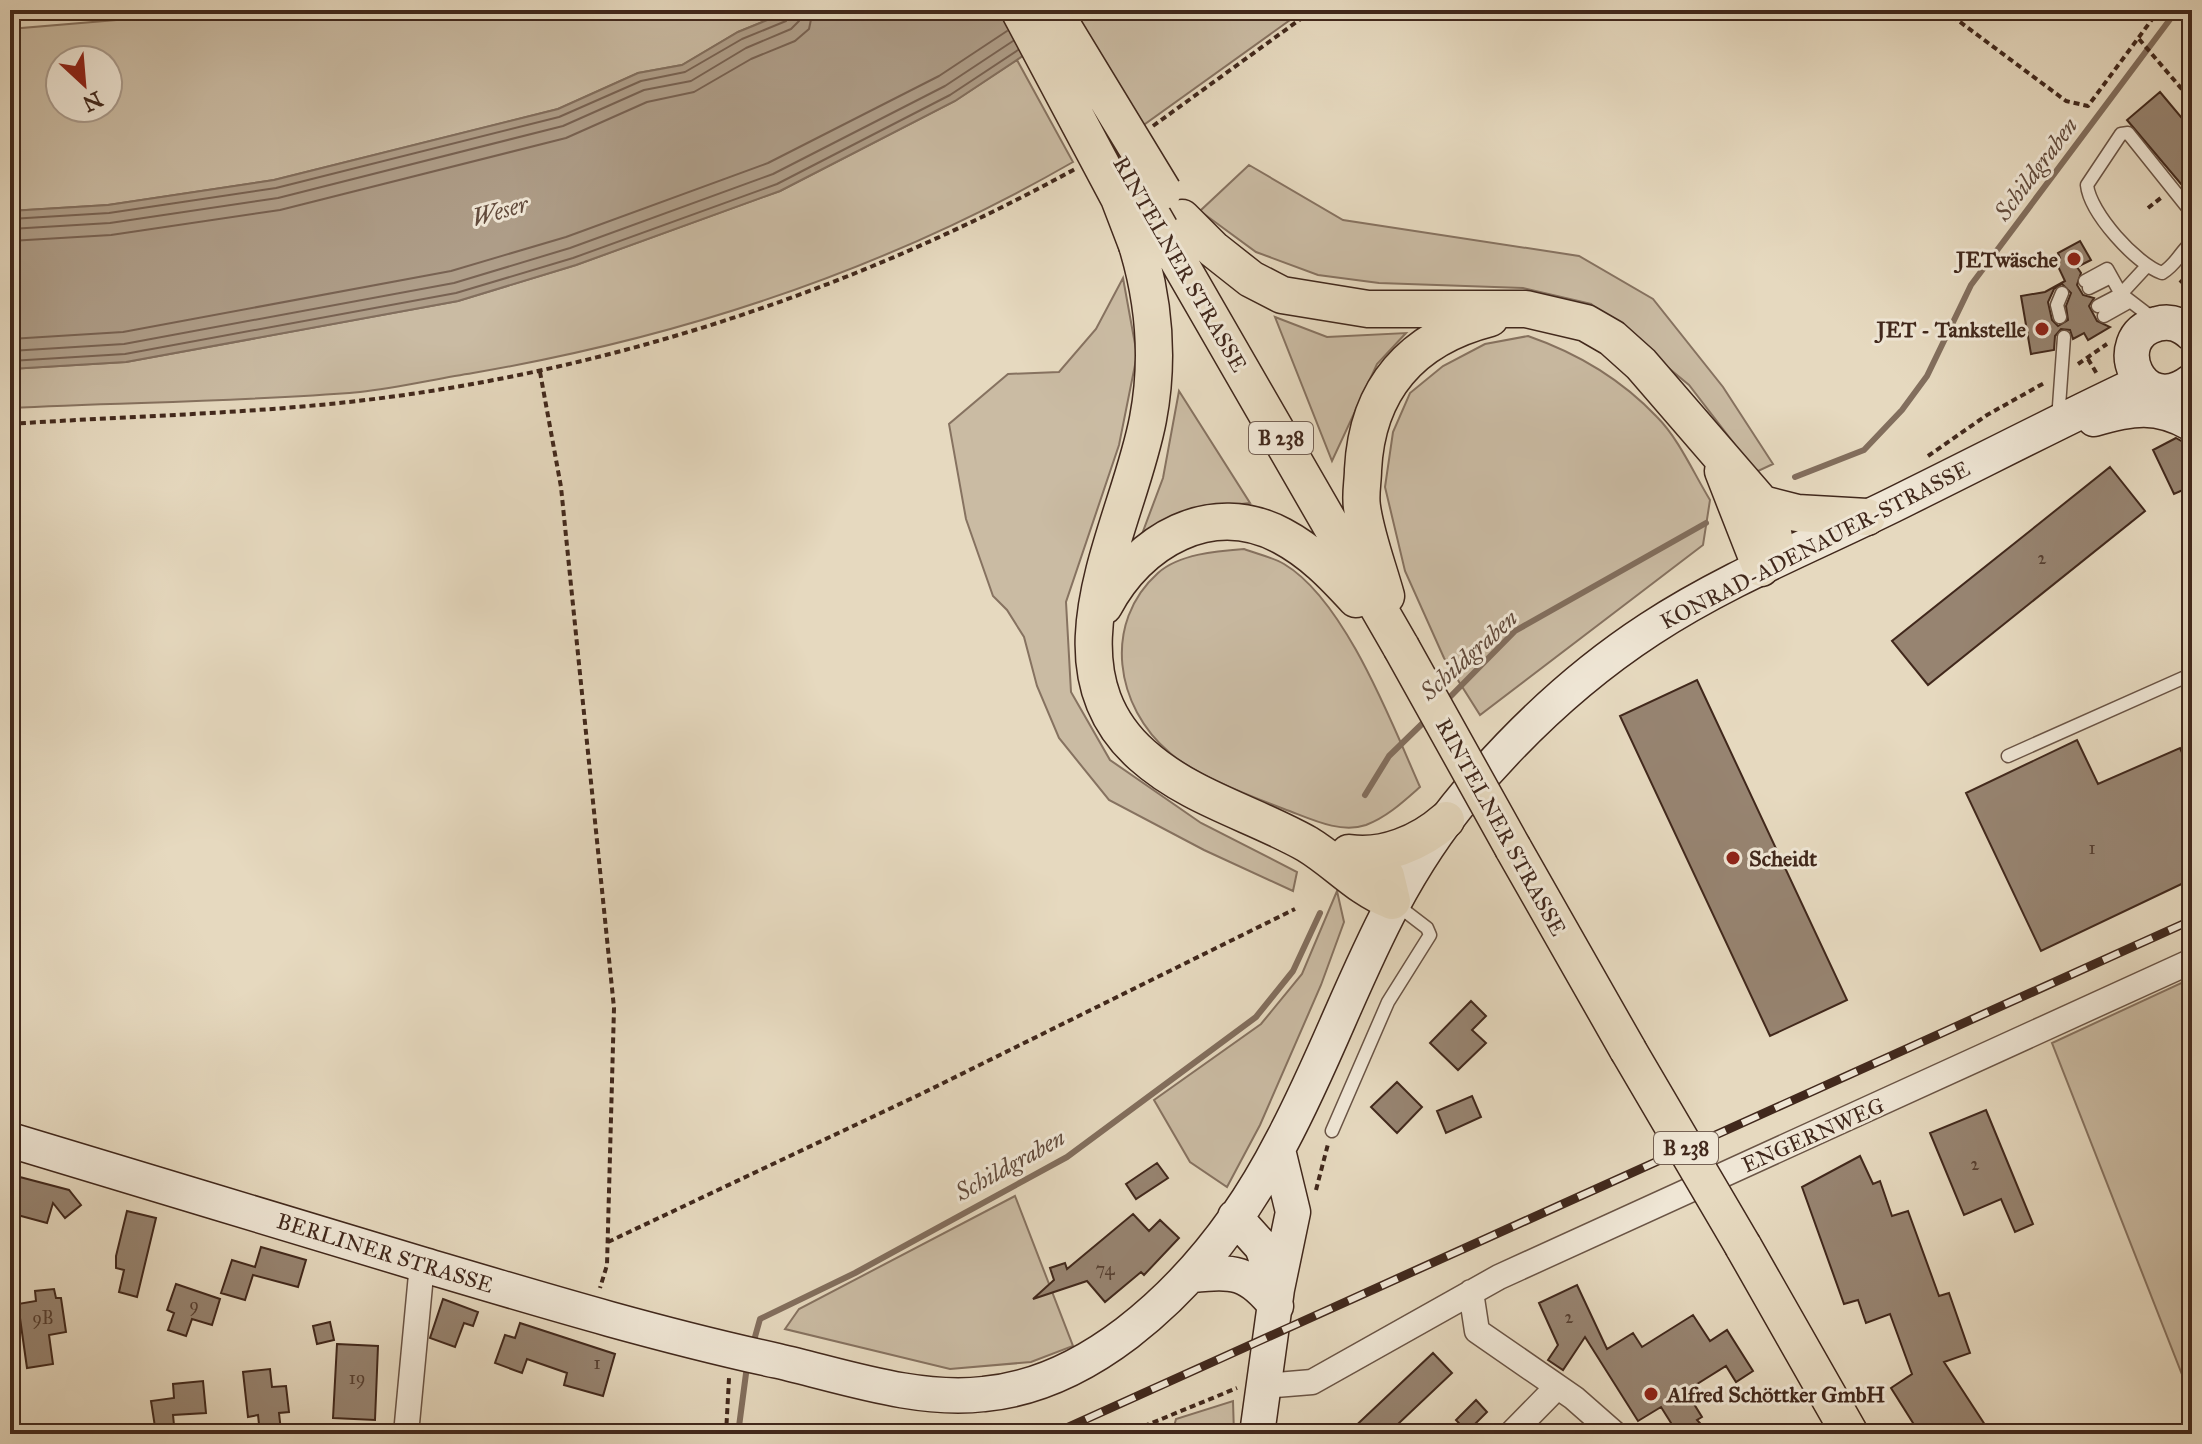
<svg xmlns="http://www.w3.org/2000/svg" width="2202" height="1444" font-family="'IM FELL Great Primer',serif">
<rect width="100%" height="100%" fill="#e6d9bf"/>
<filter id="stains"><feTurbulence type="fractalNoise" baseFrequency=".0025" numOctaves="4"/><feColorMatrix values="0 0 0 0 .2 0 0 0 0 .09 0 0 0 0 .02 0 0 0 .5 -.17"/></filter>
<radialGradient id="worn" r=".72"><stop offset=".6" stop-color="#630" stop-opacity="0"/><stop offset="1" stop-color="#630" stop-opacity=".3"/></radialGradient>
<path fill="#cabba3" stroke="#867260" stroke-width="2" fill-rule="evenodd" d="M235,10H792L738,32L682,65L638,73L558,109L274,180L108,205L10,211V29ZM60,60H108V108H60Z
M1092,10H1304L1138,129L1077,20Z
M1017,60L1073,162C887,269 683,337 473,373C435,379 397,388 360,392C244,402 126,402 10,408V369L126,362L458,301L576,265L780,191L955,101Z
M1249,165L1343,220L1579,256L1653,299L1723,387L1773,464L1756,472L1689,385L1591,304L1523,288L1379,283L1318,275L1256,252L1200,211Z
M1123,278L1137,355L1119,445L1066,602L1071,692L1110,760L1201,823L1297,872L1293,891L1204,850L1109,800L1059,738L1037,686L1024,637L1007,610L993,596L966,519L949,424L1008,374L1059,372L1096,329Z
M1275,317L1327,337L1406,333L1377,364L1332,461Z
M1528,336C1577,353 1621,379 1657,417C1679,439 1694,474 1710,500L1703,545L1480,715L1444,658L1405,571L1385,487L1393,432L1410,393L1443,366L1485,344Z
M1179,391L1250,503L1213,507L1139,542L1163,478Z
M1244,549C1257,554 1272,557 1284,564C1345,600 1392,724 1420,787C1403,802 1387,817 1366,825C1339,834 1309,818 1284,809C1252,797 1195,775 1170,753C1115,707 1102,623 1158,573C1179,554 1217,551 1244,549Z
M1337,891L1344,922L1321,985L1260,1125L1227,1187L1190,1162L1154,1100L1261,1024L1302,974Z
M2192,978V1400L2052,1043Z
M1015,1196L1073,1346L1031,1362L950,1369L785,1329L799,1309Z
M1233,1401L1234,1434H1172L1176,1419Z"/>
<path fill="#ae9d88" stroke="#826e5d" stroke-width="2" d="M792,10H1092L955,101L780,191L576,265L458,301L126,362L10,369V211L108,205L274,180L558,109L638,73L682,65L738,32Z"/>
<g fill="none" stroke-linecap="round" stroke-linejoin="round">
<path stroke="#786252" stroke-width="2" d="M10,219L109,213L276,188L559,117L641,81L685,72L742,39L786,21L791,10
M10,229L110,223L278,198L563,126L644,90L691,81L746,48L791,29L799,21L801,10
M10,241L111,235L280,210L566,138L647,102L694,92L751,59L795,41L809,29L813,10
M10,339L123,332L451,271L566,237L768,163L939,76L1007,31
M10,351L124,344L454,283L570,248L773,174L945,86L1013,41
M10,361L125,354L456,293L573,258L777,184L950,95L1018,50"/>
<path stroke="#826e5d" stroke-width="6" d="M1795,477L1864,450L1902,410L1927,376L1971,285L2177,10
M1445,702L1515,631L1706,523
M1365,795L1389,756L1428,718
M753,1344L760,1319L855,1273L1067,1157L1256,1017L1293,971L1320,913
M738,1434L747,1366"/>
</g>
<path fill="#978471" stroke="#41281c" stroke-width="2" fill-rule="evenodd" d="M2160,92L2192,130V197L2127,120Z
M2080,241L2091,260L2077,267L2081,273L2077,285L2083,295L2094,298L2089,306L2097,321L2110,327L2088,340L2084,333L2073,339L2070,330L2061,329L2055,336L2054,350L2031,354L2021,296L2045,292L2065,281L2055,260L2060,258L2058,253ZM2062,284L2071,293L2066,306L2068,320L2058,326L2052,320L2048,302L2054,289Z
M2176,438L2183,442L2192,461V486L2174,494L2153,450Z
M2110,467L2145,511L1928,685L1892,641Z
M1697,680L1847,1000L1770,1036L1620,716Z
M2077,740L2098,784L2180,748L2192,776V879L2041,951L1966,793Z
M1471,1001L1486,1016L1472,1030L1486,1043L1458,1070L1430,1043Z
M1397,1082L1422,1107L1397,1133L1371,1107Z
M1472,1096L1481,1117L1446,1133L1437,1111Z
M1986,1110L2033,1224L2015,1232L2001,1199L1964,1215L1930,1133Z
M1860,1156L1873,1184L1880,1181L1892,1216L1908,1211L1939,1296L1949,1293L1970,1353L1944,1362L1991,1434H1920L1891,1388L1912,1374L1890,1314L1866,1323L1858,1300L1844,1304L1802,1187Z
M1157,1163L1168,1178L1136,1199L1126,1184Z
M16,1176L69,1190L81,1205L65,1218L53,1203L47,1223L10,1213Z
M127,1211L156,1218L137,1297L119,1292L124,1270L116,1268V1256Z
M1133,1214L1149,1231L1160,1220L1179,1238L1144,1275L1141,1272L1105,1302L1087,1281L1033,1299L1054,1280L1050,1268L1065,1263L1067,1269Z
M261,1247L306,1260L298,1287L253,1275L245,1300L221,1293L232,1260L255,1267Z
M176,1284L220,1299L212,1325L192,1319L186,1336L168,1330L174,1313L167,1310Z
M1577,1285L1607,1349L1633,1333L1642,1347L1693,1315L1710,1341L1727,1330L1753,1371L1736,1382L1726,1366L1686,1391L1702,1417L1697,1420L1710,1434H1678L1661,1407L1638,1421L1585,1337L1563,1370L1548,1360L1558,1345L1539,1303Z
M54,1289L56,1298H61L66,1332L49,1335L53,1364L27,1368L18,1304L36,1301L35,1291Z
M443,1299L478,1312L473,1326L464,1323L455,1347L430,1338Z
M330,1322L334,1340L317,1344L313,1326Z
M520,1323L615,1354L603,1396L564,1385L567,1373L527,1359L522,1373L495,1363L505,1335L515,1338Z
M337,1344L378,1346L375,1420L333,1418Z
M1433,1353L1452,1373L1398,1424L1408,1434H1347Z
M270,1369L272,1387L286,1386L289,1412L279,1413L281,1431L260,1434L258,1415L248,1417L243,1372Z
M203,1381L206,1413L173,1415L174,1425L155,1427L151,1401L174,1398L173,1384Z
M1476,1400L1487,1412L1467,1432L1456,1420Z"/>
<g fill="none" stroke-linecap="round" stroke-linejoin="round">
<g stroke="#6a5445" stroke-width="15">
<path id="lane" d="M2192,213L2128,133L2121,134L2087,185C2090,213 2136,264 2162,273C2177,264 2179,253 2192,242
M2085,281L2107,269L2121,294L2155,320
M2089,288L2111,277
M2098,306L2121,294L2146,267
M2104,316L2129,302
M2060,317L2057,305L2062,293
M2059,406L2064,337
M2008,756L2192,674
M1332,1131L1388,1002L1430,935L1427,928L1397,905"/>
</g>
<g stroke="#6a5445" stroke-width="27">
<path id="street" d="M1471,1292L1477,1331L1574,1398L1615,1434
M1263,1386L1312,1382L1499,1277L2192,961
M406,1434L422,1264
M1511,1434L1557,1387"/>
</g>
<g stroke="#41281c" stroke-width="37">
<path id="secondary" d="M2192,334C2182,325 2171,320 2157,324C2106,337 2140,421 2192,381
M2094,419C2132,408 2157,404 2192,424
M10,1140C148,1182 286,1223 424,1265C542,1300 658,1335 778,1361C843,1376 917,1402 984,1394C1038,1389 1085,1365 1127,1333C1193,1282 1244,1215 1282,1141C1346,1021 1375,903 1466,795C1519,732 1581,674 1650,629C1731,576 1822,541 1907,498C1986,459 2063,419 2142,382
M1235,1217L1262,1247L1277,1289
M1192,1275C1234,1271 1248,1271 1276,1306
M1257,1434L1277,1289L1293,1212L1278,1150"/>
</g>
<g stroke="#41281c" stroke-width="39">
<path id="primary" d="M1182,218L1213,249L1251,279L1282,295L1368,309H1526L1586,323L1612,338L1641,364L1762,504L1797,513L1867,517
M1160,229L1401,647
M1137,245C1154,301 1159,361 1148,419C1128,526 1040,664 1142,755C1190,798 1252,813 1307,844C1337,862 1358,888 1392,901L1386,876L1359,854
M1723,471L1761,568L1775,542L1769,515L1762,504
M1386,596C1378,567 1366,536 1362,507C1360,495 1363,481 1363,470C1367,388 1412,338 1490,318
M1104,606C1138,541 1211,498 1282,536C1312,552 1333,574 1356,599
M1513,848L1628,1050
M1349,853C1383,858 1420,843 1446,820
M1743,1246L1850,1434"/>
</g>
<path stroke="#41281c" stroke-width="4" stroke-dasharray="6 4" stroke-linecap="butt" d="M1944,10L2066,101L2088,106L2159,10
M2139,39L2192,101
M1153,126L1313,10
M2148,208L2162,197
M2180,280L2192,292
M2088,359L2097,374
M2078,364L2107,344
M540,372L561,487L614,1008L607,1265L600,1288
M10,424C128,416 249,414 366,400C615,370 856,289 1075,169
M1928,456L1987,415L2046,382
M1316,1190L1328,1144
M608,1242L923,1093L1295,909
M726,1434L729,1378
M1125,1434L1237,1388"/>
<use href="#lane" stroke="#efe6d5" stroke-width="12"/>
<use href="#street" stroke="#efe6d5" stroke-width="24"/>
<use href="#secondary" stroke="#efe6d5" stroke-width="34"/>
<use href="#primary" stroke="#e6d9bf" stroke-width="36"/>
<g stroke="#41281c" stroke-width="9">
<path id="rail" d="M1053,1434L2192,920"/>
</g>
<use href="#rail" stroke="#efe6d5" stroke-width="6" stroke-dasharray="18" stroke-linecap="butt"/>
<g stroke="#41281c" stroke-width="39" stroke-linecap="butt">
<path id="primary-bridge" d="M1019,10L1119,198L1137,245
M1053,10L1163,191
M1129,175L1160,229
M1401,647L1513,848
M1628,1050L1743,1246"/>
</g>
<use href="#primary-bridge" stroke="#e6d9bf" stroke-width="36"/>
</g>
<g fill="#8f2418" stroke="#efe6d5" stroke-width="3">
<circle cx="2074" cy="259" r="8"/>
<circle cx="2042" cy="329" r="8"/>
<circle cx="1733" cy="858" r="8"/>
<circle cx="1651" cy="1394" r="8"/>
</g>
<g text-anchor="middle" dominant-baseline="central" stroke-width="6" stroke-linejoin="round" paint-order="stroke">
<g font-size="18" fill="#563f31">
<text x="2042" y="558">2</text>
<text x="2092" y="848">1</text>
<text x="1975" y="1164">2</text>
<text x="1105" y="1269">74</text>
<text x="194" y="1305">9</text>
<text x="1569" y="1317">2</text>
<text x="43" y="1318">9B</text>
<text x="597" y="1363">1</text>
<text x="357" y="1378">19</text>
</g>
<g fill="#efe6d5" stroke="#756154" stroke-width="2">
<rect x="1249" y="422" width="64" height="32" rx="6"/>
<rect x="1654" y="1132" width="64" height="32" rx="6"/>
</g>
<g font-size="20" font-weight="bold" fill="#41281c">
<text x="1281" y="438">B 238</text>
<text x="1686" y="1148">B 238</text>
</g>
<g font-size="22" font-weight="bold" fill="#41281c" stroke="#efe6d5" text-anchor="end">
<text x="2058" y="259">JETwäsche</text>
<text x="2026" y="329">JET - Tankstelle</text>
<text x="1749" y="858" text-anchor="start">Scheidt</text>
<text x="1667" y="1394" text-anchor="start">Alfred Schöttker GmbH</text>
</g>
<g font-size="22" fill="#41281c" stroke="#efe6d5">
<text transform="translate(1180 264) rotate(60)">RINTELNER STRASSE</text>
<text transform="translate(1815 545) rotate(-27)">KONRAD-ADENAUER-STRASSE</text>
<text transform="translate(1501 827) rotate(61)">RINTELNER STRASSE</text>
<text transform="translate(1813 1135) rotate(-24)">ENGERNWEG</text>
<text transform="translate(385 1253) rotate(17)">BERLINER STRASSE</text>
</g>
<g font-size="24" font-style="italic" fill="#624b3c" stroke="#efe6d5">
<text transform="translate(2036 169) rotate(-53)">Schildgraben</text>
<text transform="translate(500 211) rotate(-16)">Weser</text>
<text transform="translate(1469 655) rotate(-42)">Schildgraben</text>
<text transform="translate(1010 1165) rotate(-29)">Schildgraben</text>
</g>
</g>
<rect width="2202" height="1444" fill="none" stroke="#e6d9bf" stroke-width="40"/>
<rect x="12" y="12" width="2178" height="1420" fill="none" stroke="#41281c" stroke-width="4"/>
<rect x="20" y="20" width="2162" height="1404" fill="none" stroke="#41281c" stroke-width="2"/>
<g transform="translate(84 84) rotate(154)"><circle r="38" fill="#efe6d5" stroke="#a99a8b" stroke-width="2"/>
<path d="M0-6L14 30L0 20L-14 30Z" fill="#8f2418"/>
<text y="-12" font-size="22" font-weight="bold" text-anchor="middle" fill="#41281c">N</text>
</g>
<rect width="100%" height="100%" filter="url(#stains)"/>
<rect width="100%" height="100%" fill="url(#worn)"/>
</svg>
